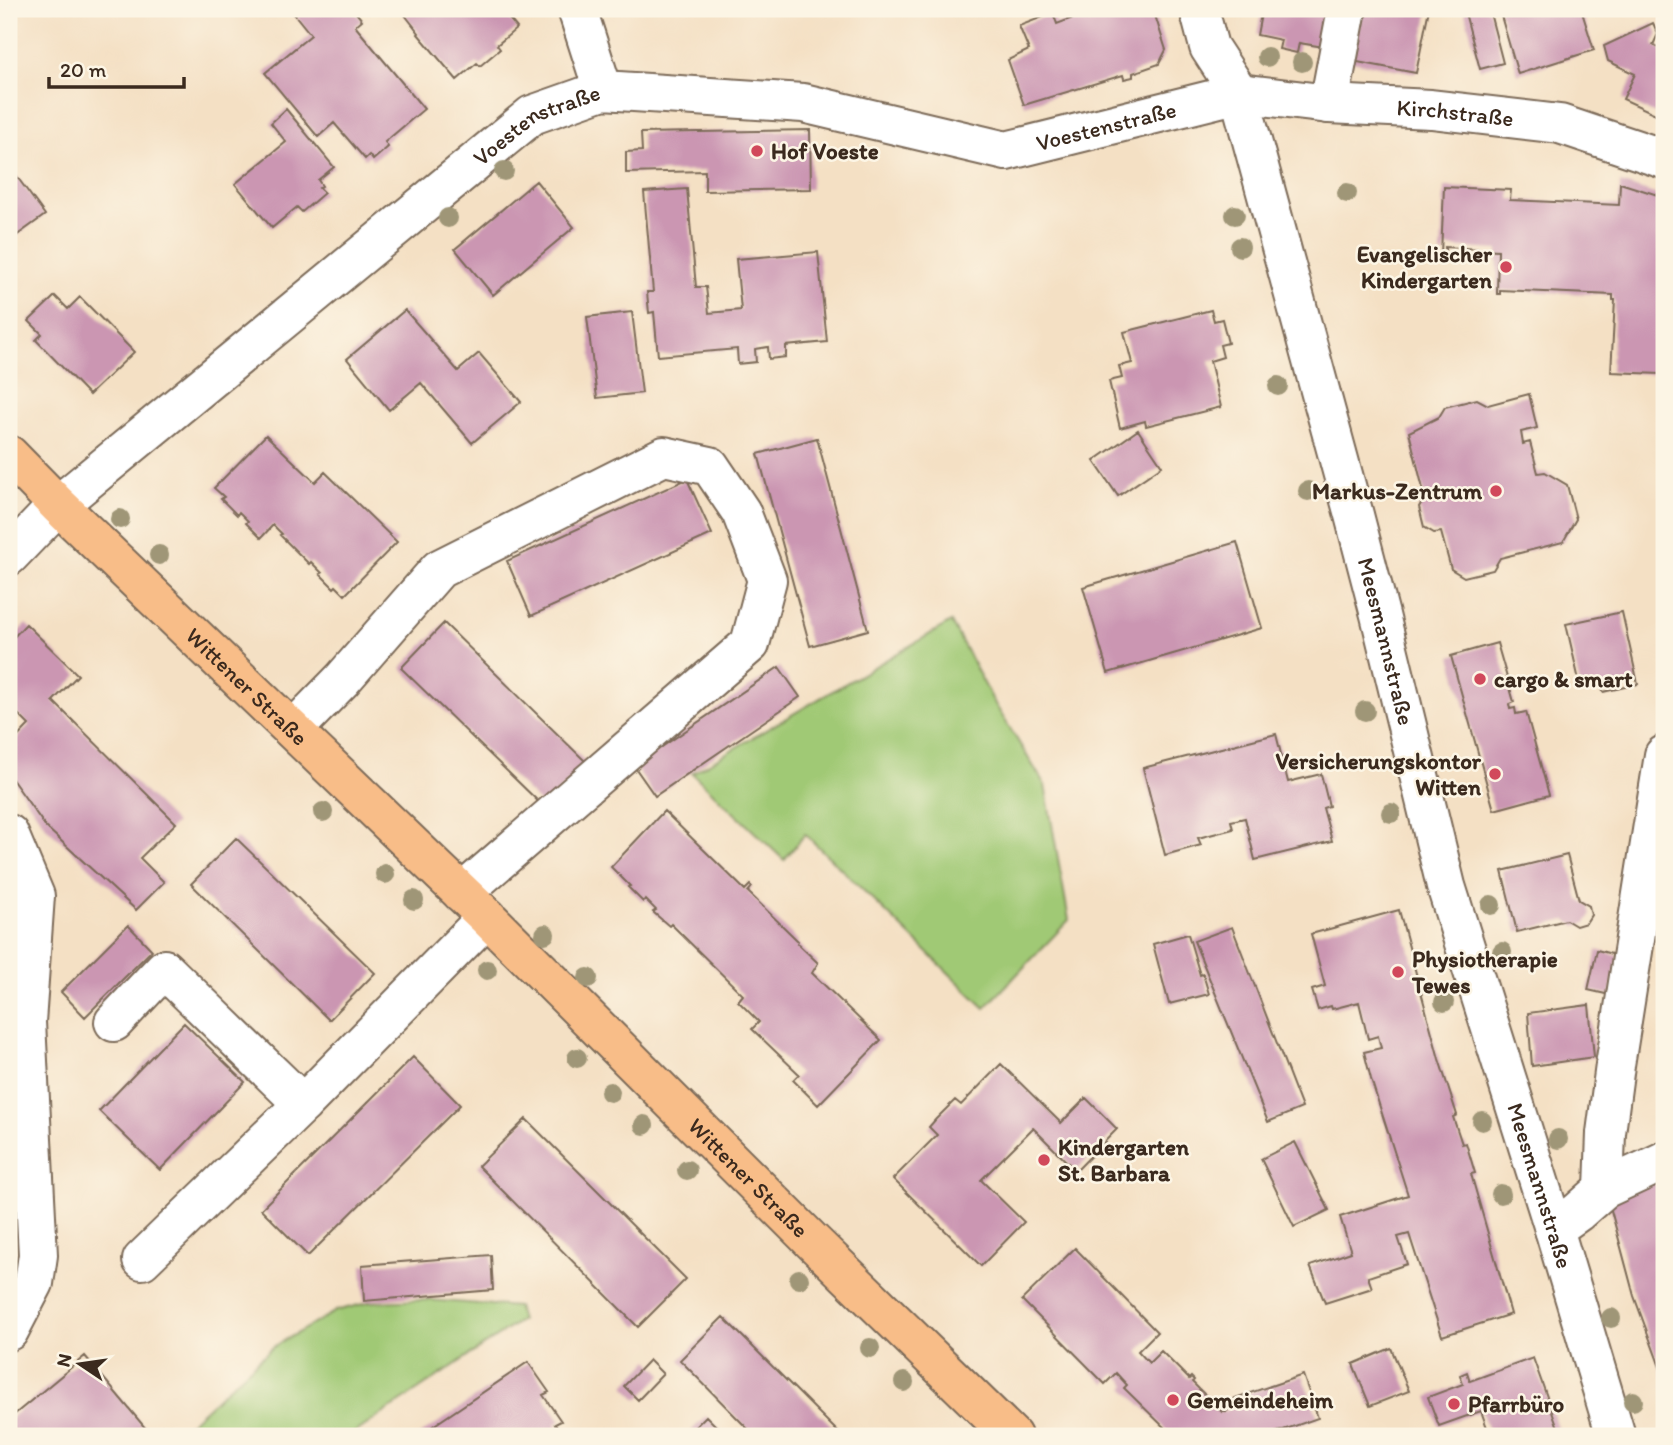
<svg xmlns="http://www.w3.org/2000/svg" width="1673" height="1445" font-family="Itim,sans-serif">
<rect width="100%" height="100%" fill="#fcf5e5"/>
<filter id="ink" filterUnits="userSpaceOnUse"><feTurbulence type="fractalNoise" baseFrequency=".0143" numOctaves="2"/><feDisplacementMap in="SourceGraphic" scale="14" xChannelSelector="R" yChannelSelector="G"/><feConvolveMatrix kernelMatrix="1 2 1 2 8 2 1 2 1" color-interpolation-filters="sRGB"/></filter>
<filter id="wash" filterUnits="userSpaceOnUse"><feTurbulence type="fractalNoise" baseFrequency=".00686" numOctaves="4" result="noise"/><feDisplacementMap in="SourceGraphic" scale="28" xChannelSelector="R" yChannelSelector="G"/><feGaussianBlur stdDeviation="1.57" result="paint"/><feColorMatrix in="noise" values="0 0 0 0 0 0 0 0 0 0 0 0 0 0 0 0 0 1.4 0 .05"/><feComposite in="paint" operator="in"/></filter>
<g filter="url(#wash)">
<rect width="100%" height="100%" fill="#f4e0c4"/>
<path fill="#a0c975" stroke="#6e7a4a" stroke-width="2" d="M951,622L995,704L1045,785L1069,920L985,1008L805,834L784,860L692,773Z
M429,1300L517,1307L521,1320L350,1436H175L273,1347L336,1311L370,1302Z"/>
<g id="blocks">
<path fill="#cb96b2" d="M292,9H353L362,20L355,26L424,109L385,142L388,147L373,160L369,155L365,159L334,123L318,137L265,73L311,35L291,10Z
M412,9H501L517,28L497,45L500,49L480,66L477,63L457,80L418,34L419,33L405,15Z
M1070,9H1153L1166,50L1159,64L1133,73V77L1124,79L1123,75L1024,105L1008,60L1029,50L1019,26L1053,13L1057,24L1073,18Z
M1262,9H1332L1324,47L1299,43L1297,53L1279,49L1281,40L1257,35Z
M1362,9H1429L1416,73L1352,61Z
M1464,9H1489L1503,63L1480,69Z
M1499,9H1581L1594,50L1518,74Z
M1653,23L1658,34L1653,45L1664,50V118L1623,99L1635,74L1608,61L1604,46Z
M286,109L334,167L318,180L322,186L319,188L324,193L302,212L297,207L272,228L235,184L286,142L271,123Z
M810,130L811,189L705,191V171L626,173V152L642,151L641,133Z
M15,174L45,215L9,241V178Z
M536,181L574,227L493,295L455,249Z
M1620,183L1664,197V306L1661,374L1611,372L1615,300H1613V295L1500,290V294H1497L1498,250L1445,247V254H1441L1444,187L1511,190L1510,200L1619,205Z
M687,189L696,287H706L709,313L741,310L736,259L818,252L827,342L786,346V357L769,359L768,347L755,349L756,362L738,364L737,349L658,356L654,312L649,313L647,292H653L644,192Z
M55,296L68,309L80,297L134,352L89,395L36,340L42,334L29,321Z
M405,310L458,371L479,353L521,402L472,443L421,383L389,410L347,359Z
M1211,310L1214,321L1222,319L1228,343L1220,345L1223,357L1210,361L1221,407L1146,426L1145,421L1120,428L1109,381L1122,378L1119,366L1132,363L1124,332Z
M632,312L642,393L597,398L587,317Z
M1529,394L1537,428L1521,432L1523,444L1530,442L1538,473L1545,472L1567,485L1576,519L1563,542L1500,558L1493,570L1464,577L1451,569L1441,532L1434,533L1424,527L1419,507L1425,497L1409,432L1439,417L1445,407L1477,399L1488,405Z
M1138,430L1162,466L1118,496L1094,461Z
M266,435L315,482L325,472L397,542L345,595L336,586L334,588L320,574L322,573L311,562L309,564L280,535L282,534L273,525L261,538L246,523L248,521L239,512L237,515L221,499L224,497L214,488Z
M817,438L868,630L810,646L758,454Z
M687,479L712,534L531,616L507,561Z
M1237,542L1262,628L1108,673L1083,587Z
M1622,612L1638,684L1603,692L1601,684L1581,689L1566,624Z
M444,623L587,763L544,807L401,668Z
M26,624L78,675L53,701L176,823L140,858L164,882L136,910L46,827L9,775V746L29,725L9,705V642Z
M1497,643L1514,702L1509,704L1510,709L1515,708L1516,714L1526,712L1549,795L1494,810L1451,656Z
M779,667L800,697L655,796L634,766Z
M1276,734L1288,782L1321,774L1329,806L1323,808L1332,841L1255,860L1245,818L1231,821L1233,829L1198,838L1201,845L1165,855L1143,768Z
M664,811L745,890L750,885L752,887L748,892L798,941L797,943L818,963L812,973L881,1040L818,1105L793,1080L799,1074L752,1029L759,1022L738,1001L743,995L671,924L669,926L653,912L656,910L645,899L643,902L628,887L630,886L611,867Z
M236,838L375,973L329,1020L191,884Z
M1567,855L1579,900L1589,906L1591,915L1586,923L1576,926L1566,920L1517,932L1502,871Z
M1399,910L1439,1059L1457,1115L1453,1117L1462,1144L1466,1143L1475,1173L1471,1174L1511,1314L1442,1336L1409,1234L1398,1237L1407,1264L1368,1277L1372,1288L1325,1303L1310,1266L1351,1252L1340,1217L1408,1195L1371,1079L1364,1052L1381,1048L1378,1036L1368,1039L1359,1002L1332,1009L1331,1006L1318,1010L1312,990L1325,986L1311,934Z
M128,925L152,950L85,1017L61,992Z
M1232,927L1302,1108L1268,1122L1194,941Z
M1188,934L1200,975L1203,974L1209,994L1169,1004L1153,944Z
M1597,950L1619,956L1610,995L1588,990Z
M1589,1005L1594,1057L1532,1066L1528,1013Z
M184,1023L245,1082L160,1170L99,1111Z
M413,1057L460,1105L308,1256L261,1209Z
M1001,1064L1061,1123L1086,1098L1117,1129L1076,1171L1033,1128L981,1180L1024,1222L981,1266L893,1179L937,1135L929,1127L936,1119L955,1100L961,1105Z
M526,1119L686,1279L638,1327L478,1166Z
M1295,1142L1329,1210L1294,1227L1261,1159Z
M1664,1174V1378L1634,1296L1607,1195Z
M1075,1248L1157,1332L1138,1351L1149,1363L1161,1351L1189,1379L1191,1377L1194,1380L1192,1382L1222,1412L1224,1410L1226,1412L1235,1402L1233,1400L1235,1398L1303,1375L1318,1418L1266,1436H1173L1124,1388L1127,1385L1116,1373L1105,1384L1022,1300Z
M491,1255L493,1290L364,1301L362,1265Z
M723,1317L842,1436H755L747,1428L680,1360Z
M1391,1348L1409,1391L1370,1406L1353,1364Z
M85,1356L152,1436H9V1419Z
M1533,1358L1561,1436H1490L1481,1411L1439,1426L1428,1397L1463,1384L1460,1375L1467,1372L1470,1381Z
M649,1360L663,1374L638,1400L624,1386Z
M528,1362L549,1392L543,1395L561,1421L555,1424L558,1427L545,1436H418Z
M706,1416L726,1436H686Z"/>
</g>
</g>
<g filter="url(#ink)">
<use href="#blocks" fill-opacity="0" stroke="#7c6a58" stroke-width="2"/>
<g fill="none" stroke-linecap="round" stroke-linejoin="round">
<g stroke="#7c6a58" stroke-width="42">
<g id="minor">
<path d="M577,9L603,90"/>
<path id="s1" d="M1199,9L1209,47L1239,93L1354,515L1380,615L1446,886L1554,1229L1616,1436"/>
<path d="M1329,104L1347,9"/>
<path id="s2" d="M9,556L58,505L532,115L603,90L803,103L1006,151L1239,93L1329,104L1431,109L1560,124L1664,159"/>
<path d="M293,730L342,680L439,569L664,456L710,466L741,512L767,580L750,644L462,893"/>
<path d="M9,834L35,896L26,1022L38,1255L34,1283L9,1331"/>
<path d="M114,1022L164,969L303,1104"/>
<path d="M1604,1189L1606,1133L1615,1065L1664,755"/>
<path d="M1554,1229L1578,1212L1604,1189L1664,1161"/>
<path d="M142,1260L303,1104L487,917"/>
</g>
</g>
<g stroke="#7c6a58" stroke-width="42">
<g id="major">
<path id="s3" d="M9,455L58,505L487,917L812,1241L1012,1436"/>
</g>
</g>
<use href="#minor" stroke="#fff" stroke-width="38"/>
<use href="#major" stroke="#f8bd88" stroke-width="38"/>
</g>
<g fill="#9f9677">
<circle cx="1267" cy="57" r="10"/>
<circle cx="1302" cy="62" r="10"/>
<circle cx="504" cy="171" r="10"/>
<circle cx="1347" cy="193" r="10"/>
<circle cx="1235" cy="215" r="10"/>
<circle cx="448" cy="218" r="10"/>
<circle cx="1240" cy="247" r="10"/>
<circle cx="1278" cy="386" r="10"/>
<circle cx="1308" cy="491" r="10"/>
<circle cx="120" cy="519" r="10"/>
<circle cx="159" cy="555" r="10"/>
<circle cx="1365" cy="711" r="10"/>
<circle cx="323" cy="812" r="10"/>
<circle cx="1391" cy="813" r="10"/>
<circle cx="385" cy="874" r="10"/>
<circle cx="414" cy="900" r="10"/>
<circle cx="1491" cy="905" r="10"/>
<circle cx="545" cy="934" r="10"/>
<circle cx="1502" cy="952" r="10"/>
<circle cx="487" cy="970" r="10"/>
<circle cx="588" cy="978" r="10"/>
<circle cx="1444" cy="1002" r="10"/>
<circle cx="577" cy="1058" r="10"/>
<circle cx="610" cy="1092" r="10"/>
<circle cx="1482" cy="1121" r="10"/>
<circle cx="644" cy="1125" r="10"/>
<circle cx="1558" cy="1139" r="10"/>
<circle cx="687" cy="1170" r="10"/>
<circle cx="1501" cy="1194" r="10"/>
<circle cx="799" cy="1279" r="10"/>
<circle cx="1611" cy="1318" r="10"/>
<circle cx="870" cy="1348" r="10"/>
<circle cx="904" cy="1382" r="10"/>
<circle cx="1633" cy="1401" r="10"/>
</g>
</g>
<g fill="#d1495b" stroke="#fcf5e5" stroke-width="2.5">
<circle cx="757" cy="151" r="7"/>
<circle cx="1506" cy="267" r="7"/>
<circle cx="1496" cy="491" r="7"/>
<circle cx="1480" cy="679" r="7"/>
<circle cx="1495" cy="774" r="7"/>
<circle cx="1398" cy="972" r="7"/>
<circle cx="1044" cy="1160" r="7"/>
<circle cx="1173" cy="1400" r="7"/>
<circle cx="1454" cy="1404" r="7"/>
</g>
<g text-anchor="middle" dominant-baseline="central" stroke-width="5" stroke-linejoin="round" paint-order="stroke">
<g font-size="23" fill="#3b2a1e" stroke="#fcf5e5">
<text stroke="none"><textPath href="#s2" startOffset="1626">Kirchstraße</textPath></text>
<text stroke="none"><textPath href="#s2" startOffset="1272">Voestenstraße</textPath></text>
<text stroke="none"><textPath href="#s2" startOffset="684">Voestenstraße</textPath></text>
<text stroke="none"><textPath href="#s1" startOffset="662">Meesmannstraße</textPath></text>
<text stroke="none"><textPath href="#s3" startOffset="332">Wittener Straße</textPath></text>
<text stroke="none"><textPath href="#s3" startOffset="1034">Wittener Straße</textPath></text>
<text stroke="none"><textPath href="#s1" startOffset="1228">Meesmannstraße</textPath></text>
</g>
<g font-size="23" font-weight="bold" fill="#3b2a1e" stroke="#fcf5e5" text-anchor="start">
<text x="771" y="151">Hof Voeste</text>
<text x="1492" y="254" text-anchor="end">Evangelischer<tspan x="1492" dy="26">Kindergarten</tspan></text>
<text x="1482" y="491" text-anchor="end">Markus-Zentrum</text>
<text x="1494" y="679">cargo &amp; smart</text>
<text x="1481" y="761" text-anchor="end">Versicherungskontor<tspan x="1481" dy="26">Witten</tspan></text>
<text x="1412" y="959">Physiotherapie<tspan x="1412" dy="26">Tewes</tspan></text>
<text x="1058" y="1147">Kindergarten<tspan x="1058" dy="26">St. Barbara</tspan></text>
<text x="1187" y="1400">Gemeindeheim</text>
<text x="1468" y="1404">Pfarrbüro</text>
</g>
</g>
<rect width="1673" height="1445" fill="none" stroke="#fcf5e5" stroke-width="35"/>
<g transform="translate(80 1364) rotate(283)" stroke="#fcf5e5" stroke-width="5" paint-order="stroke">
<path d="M0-5L12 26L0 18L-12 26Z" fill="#3b2a1e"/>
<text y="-10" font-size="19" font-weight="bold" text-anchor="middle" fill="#3b2a1e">N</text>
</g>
<path d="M49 77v10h135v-10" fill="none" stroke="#3b2a1e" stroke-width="3.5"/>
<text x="60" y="77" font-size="21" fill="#3b2a1e" stroke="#fcf5e5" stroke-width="5" paint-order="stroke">20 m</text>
</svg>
